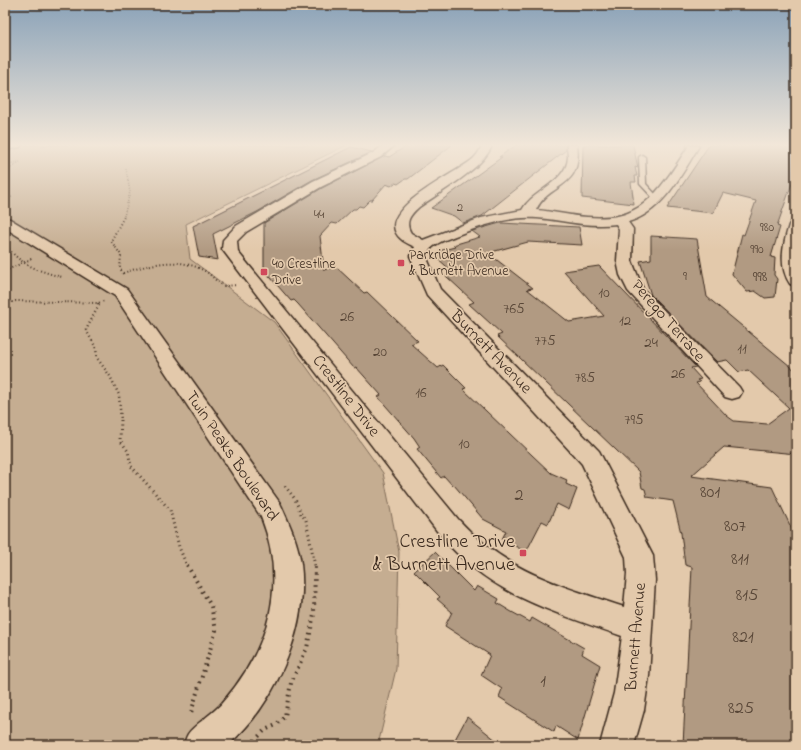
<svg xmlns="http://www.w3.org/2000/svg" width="801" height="750" font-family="'Indie Flower',sans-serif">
<rect width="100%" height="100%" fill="#e3c9ab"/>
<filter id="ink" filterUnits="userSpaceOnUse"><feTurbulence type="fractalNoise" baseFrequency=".025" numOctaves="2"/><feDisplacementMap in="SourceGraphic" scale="8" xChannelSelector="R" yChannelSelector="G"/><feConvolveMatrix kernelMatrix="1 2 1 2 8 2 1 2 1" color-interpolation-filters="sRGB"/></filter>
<g filter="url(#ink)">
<path fill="#c5ad91" stroke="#806c58" d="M5,145H347L186,224L190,259L274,322L383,473L399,552L396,669L378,745H5Z"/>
<path fill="#b19a82" stroke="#3b2a1e" d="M408,145H452L408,179H405L398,184L395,183L391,186L386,184L372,200H370L363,207L359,206L356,209H353L337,224L332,223L320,236L324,270L335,266L364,293L367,292L418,341L411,344L438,368L443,365L466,388L463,389L532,455L551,473L567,480L566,484L577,489L569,510L557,504L548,524L542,521L526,552L502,539L506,531L483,519L454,485L453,486L444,476L441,478L417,449L420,447L414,438L378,397L381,395L356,367L354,368L298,304L294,300L291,301L264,270V223L322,188L385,156L389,157Z
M516,145H566V150L482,216L463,223L454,216L431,208L502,157H499Z
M583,145H633L638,168L635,167L637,176H635L636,182H631L634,204L582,198Z
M709,145H796V172L777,226L780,227L771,257L775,258L774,275L777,279L775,297L765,298L755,291L747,292L732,274L742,234L744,235L756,201L723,193L713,213L667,208Z
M351,147L372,152L312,180L257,212L213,234L218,260L199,257L193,226Z
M500,223L579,227L582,245L528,242L488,253L533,288L527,289L569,322L604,316L564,271L599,266L696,367L691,368L701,379L697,380L700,382L696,383L727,416L734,421L767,424L789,408L748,370L739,372L727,360L717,362L651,295L640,261L651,259V236L697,239L707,297L796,371V454L724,447L691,476L772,487L796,538V745H683L692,567L685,565L681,533L673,501L647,497L645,489L642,488L639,472L497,336L502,334L469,304L474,302L446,276L454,273L437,258L441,257L438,254L441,253L439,251L455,247L453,245L480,237L472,231Z
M435,552L474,591L477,586L499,599L497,603L510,611L530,622L532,618L584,648L582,654L600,665L578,740L556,726L554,732L499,697L502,689L481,675L490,655L445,626L452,612L437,599L440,597L414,571Z
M467,717L502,745H452Z"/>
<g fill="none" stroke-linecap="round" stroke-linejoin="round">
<g stroke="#3b2a1e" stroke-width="3">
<path id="lane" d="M642,155L645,157L646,184L658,197V199H654L640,184L639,157Z"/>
</g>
<g stroke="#3b2a1e" stroke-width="3">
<path id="street" d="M5,145H21L20,147L5,150Z
M384,145H395L381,157L321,187L246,232L237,241L238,252L458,519C506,572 559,585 624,607L627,574L626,557L582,464L427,295L410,256L415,247C411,245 405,243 401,239C369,211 459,173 474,158C478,154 480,150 482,145H492C485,167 439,193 419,207C411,214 404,222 411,233L423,240L481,218L522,210C533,190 567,182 568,157C568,153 567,149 567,145H577C583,190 549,182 536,210C553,211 570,216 587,217C602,218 619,218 632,211C655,201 675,167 688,147L687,145L699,146C682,174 662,213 628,222L633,229L632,261L643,289L739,387L742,392L739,397L732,399L725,397L628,291L620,275L617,261L619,229L616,224C589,228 564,220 537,218C508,216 481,226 455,236C443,241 431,244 426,256L440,289L599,451L653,556L655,580L649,676L644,710L634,745H600L614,693L622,636C551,611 490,595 440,535L222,249L223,240L236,226L313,181L373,153Z
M5,218L10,219L127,289L280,503C289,523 298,542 301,564C309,626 276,704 228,745H184C185,741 186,737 188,734C194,725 214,713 222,703C269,649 288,585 261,517L115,296L5,228Z
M796,221V286L790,284C778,266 783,245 789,225L791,222Z"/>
</g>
<path stroke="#3b2a1e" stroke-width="1.5" stroke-dasharray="0.5 2" stroke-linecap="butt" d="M42,145H53
M5,164L20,162
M5,172L20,162
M5,195L12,197L5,202
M124,216L130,192L126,169"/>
<path stroke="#3b2a1e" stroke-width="2" stroke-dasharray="1 2.5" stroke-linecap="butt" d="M5,243C17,264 39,271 62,277
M5,271L33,258
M123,273C150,264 178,256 205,271C212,275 216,282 224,286L237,285
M123,274L120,268L121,255L111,241L125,215
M98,303L99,306
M5,304L16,301L98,303L104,301"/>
<path stroke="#3b2a1e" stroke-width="2.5" stroke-dasharray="1 3" stroke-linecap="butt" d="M99,305L86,330L96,348L97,358L110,376L119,395L121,421"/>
<path stroke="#3b2a1e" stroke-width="3" stroke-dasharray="1 3.5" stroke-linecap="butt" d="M121,420L120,440L128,451L131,466L170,510L179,547L187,566
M285,486L295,499L301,514L306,520L315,566"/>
<path stroke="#3b2a1e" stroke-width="4" stroke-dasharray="1.5 4.5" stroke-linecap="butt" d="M187,565L211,606L216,630L190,716
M250,745L265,730L276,725L285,716L291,683L307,648L314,614L315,565"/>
<use href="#lane" fill="#e3c9ab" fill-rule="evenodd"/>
<use href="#street" fill="#e3c9ab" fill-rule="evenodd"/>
</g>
</g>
<linearGradient id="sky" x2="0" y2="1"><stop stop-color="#8aa2b8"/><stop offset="0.58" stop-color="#f2e7d9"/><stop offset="1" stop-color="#f2e7d9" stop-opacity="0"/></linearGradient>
<rect width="801" height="250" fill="url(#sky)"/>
<g fill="#d1495b" stroke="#e3c9ab" stroke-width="1.5">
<rect x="397" y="259" width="8" height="8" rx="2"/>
<rect x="260" y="268" width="8" height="8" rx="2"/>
<rect x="519" y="549" width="8" height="8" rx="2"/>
</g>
<g text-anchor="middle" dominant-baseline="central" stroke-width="3.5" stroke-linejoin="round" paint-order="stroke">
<g font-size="13" fill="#584637">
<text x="460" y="207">2</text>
<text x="319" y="214">44</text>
<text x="767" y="227">980</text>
<text x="757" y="249">990</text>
<text x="685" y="276">9</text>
</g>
<g font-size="14" fill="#3b2a1e" stroke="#e3c9ab" text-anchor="start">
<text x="409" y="255">Parkridge Drive<tspan x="409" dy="16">&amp; Burnett Avenue</tspan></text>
<text x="272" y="264">40 Crestline<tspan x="272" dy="16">Drive</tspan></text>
</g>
<g font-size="15" fill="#584637">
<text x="760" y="277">998</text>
<text x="604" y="293">10</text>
<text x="514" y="309">765</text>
<text x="347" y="317">26</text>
<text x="625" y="321">12</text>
<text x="545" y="341">775</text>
<text x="651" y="343">24</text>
<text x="742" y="349">11</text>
<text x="380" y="352">20</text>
<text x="678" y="374">26</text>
<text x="585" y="378">785</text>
<text x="421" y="393">16</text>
<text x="634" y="420">795</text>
<text x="464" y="444">10</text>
</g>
<g font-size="17" fill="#3b2a1e" stroke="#e3c9ab">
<text transform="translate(668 321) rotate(49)">Perego Terrace</text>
<text transform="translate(491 352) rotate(46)">Burnett Avenue</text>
<text transform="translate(346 396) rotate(52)">Crestline Drive</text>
<text transform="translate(232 456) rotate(56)">Twin Peaks Boulevard</text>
<text transform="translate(636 637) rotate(-85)">Burnett Avenue</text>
</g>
<g font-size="18" fill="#584637">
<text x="710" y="493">801</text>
<text x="519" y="496">2</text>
<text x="735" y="527">807</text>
<text x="740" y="560">811</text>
<text x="747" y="596">815</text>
<text x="743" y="638">821</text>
<text x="543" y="682">1</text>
<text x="741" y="709">825</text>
</g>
<g font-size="20" fill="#3b2a1e" stroke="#e3c9ab" text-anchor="end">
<text x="515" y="542">Crestline Drive<tspan x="515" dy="23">&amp; Burnett Avenue</tspan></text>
</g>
</g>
<rect width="801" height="750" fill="none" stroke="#e3c9ab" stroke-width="20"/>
<rect x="10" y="10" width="781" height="730" fill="none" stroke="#3b2a1e" stroke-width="1.5" filter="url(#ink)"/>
</svg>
